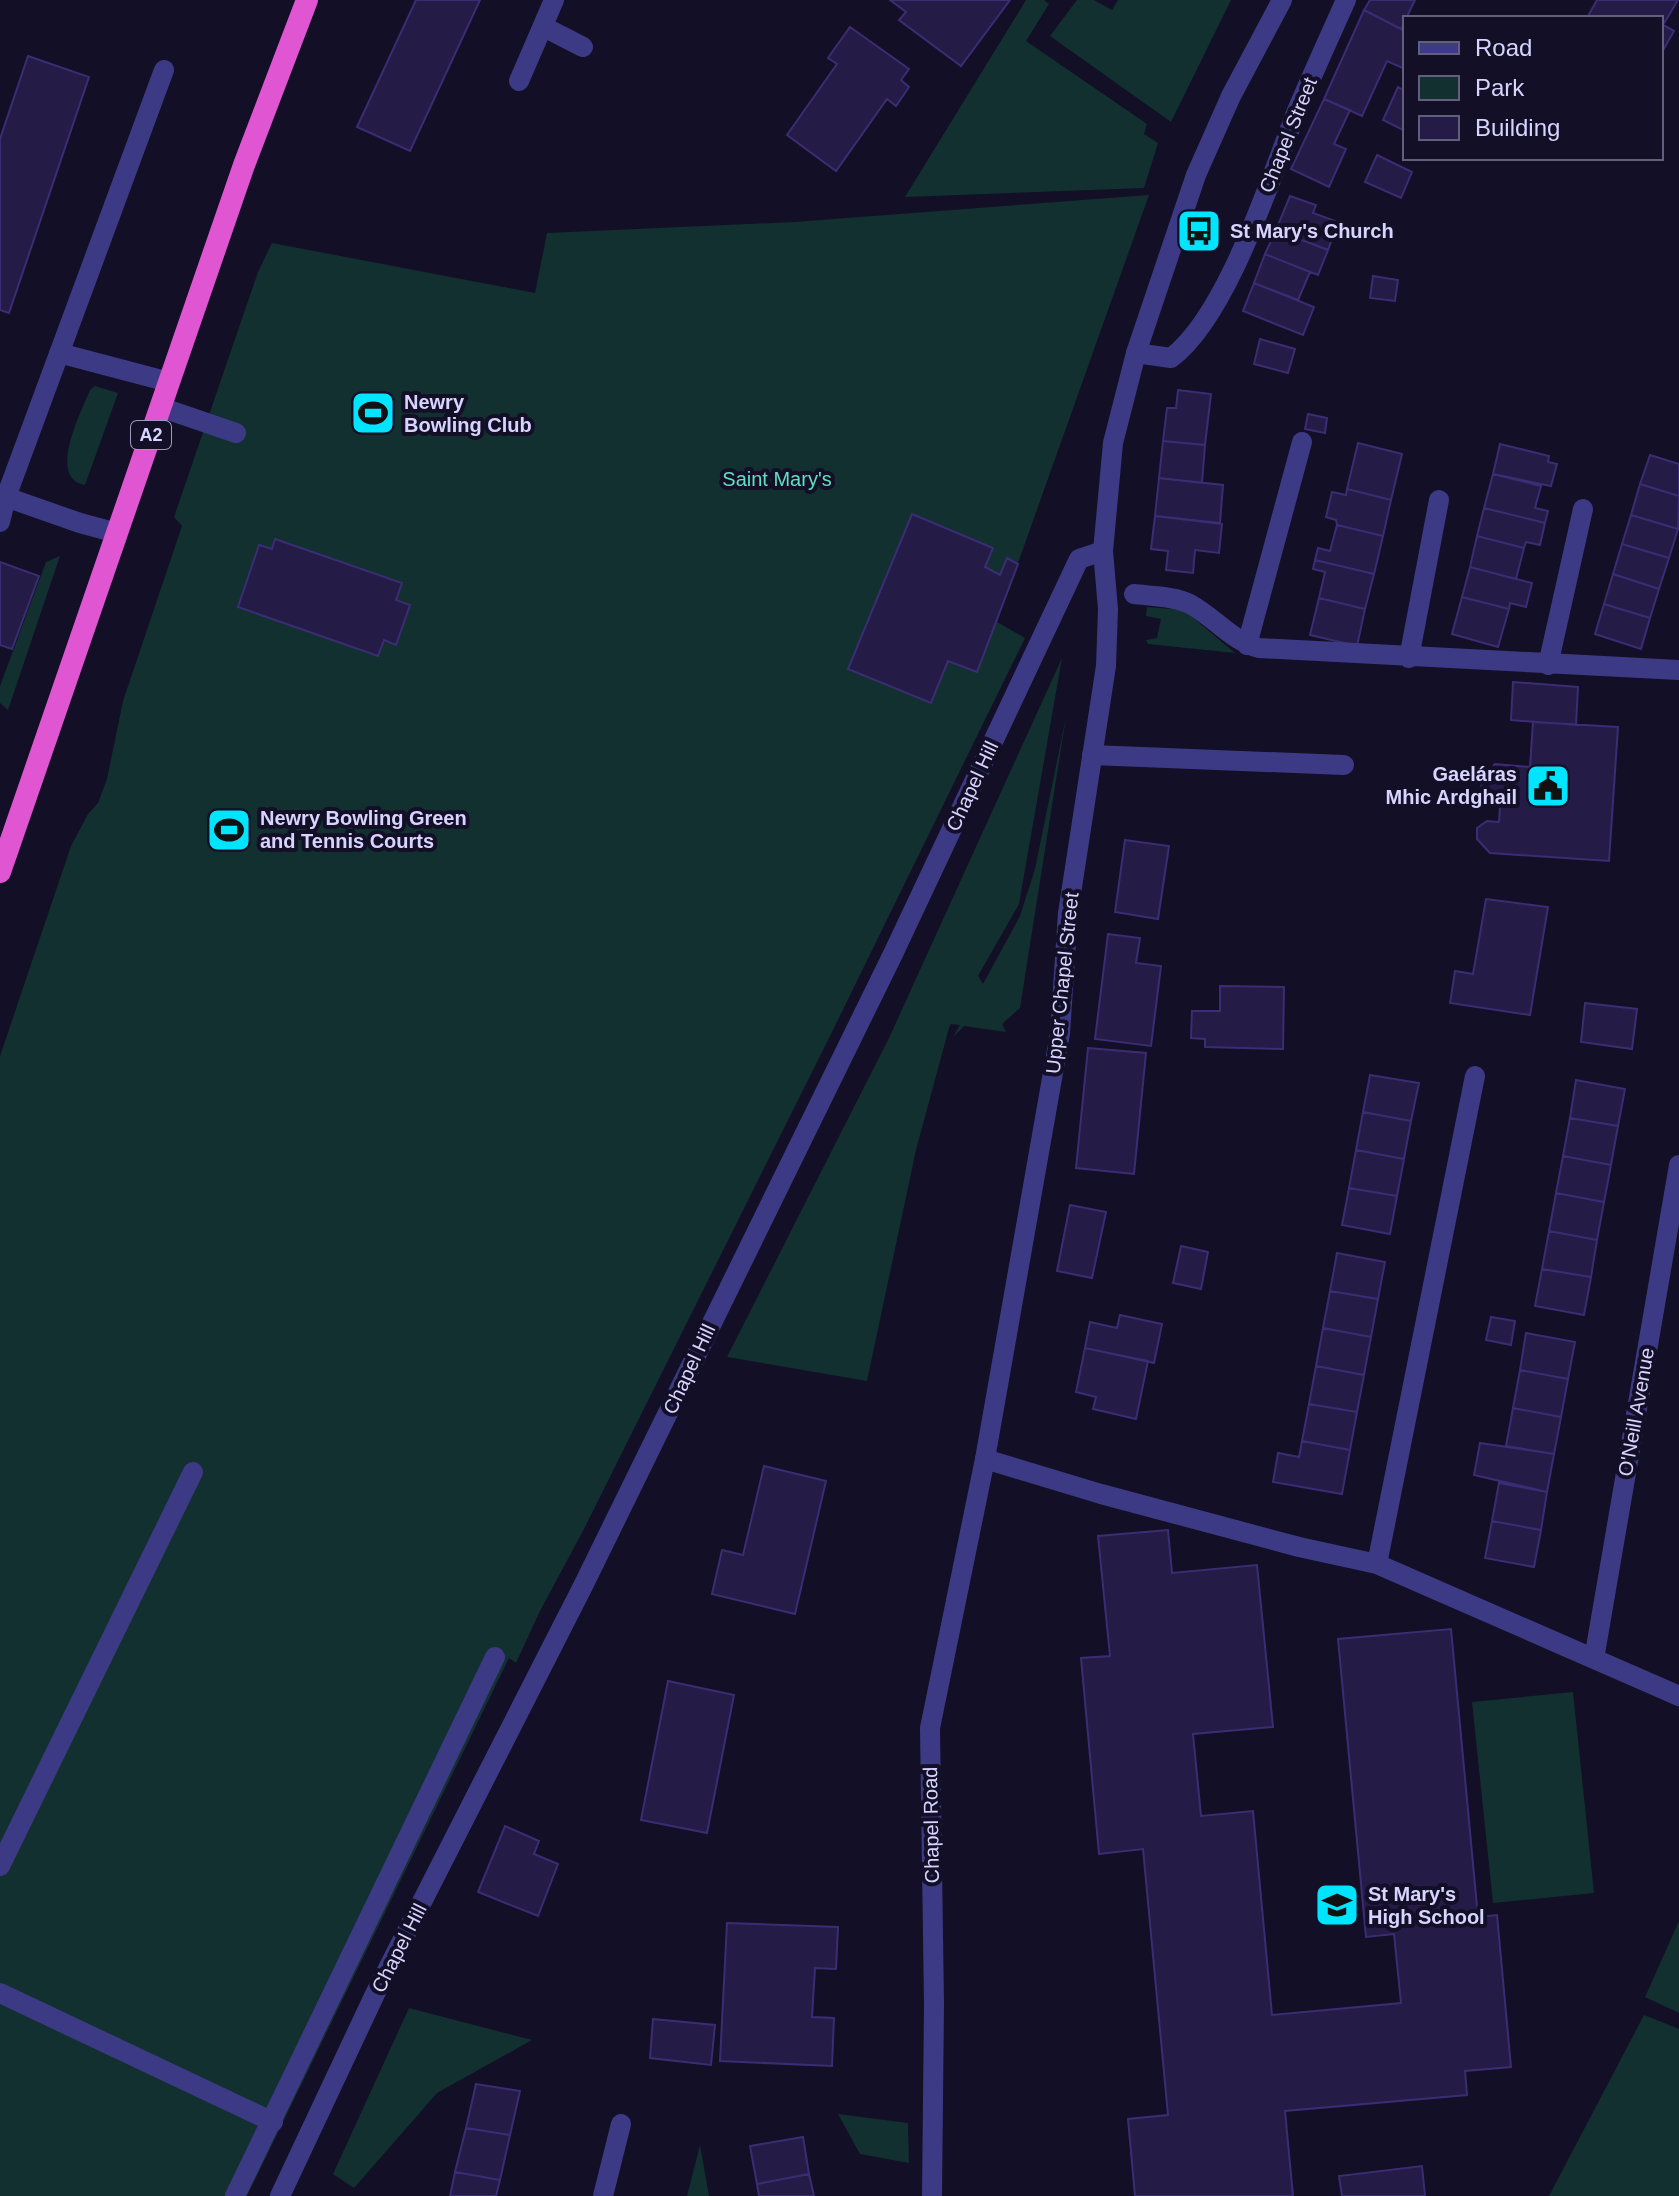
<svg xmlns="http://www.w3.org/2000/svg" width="1679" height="2196" font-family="Arial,sans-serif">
<rect width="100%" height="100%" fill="#130f26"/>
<path fill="#12302f" d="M1026,0H1044L1049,4L1026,41L1147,124L1144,134L1158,143L1144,188L905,197Z
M1077,0H1094L1112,10L1118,0H1231L1171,122L1050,36Z
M1149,195L997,622L1025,638L832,1032L585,1527L539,1613L516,1663L509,1658L247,2196H0V1056L71,846L88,814L98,803L107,779L123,701L182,526L174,517L258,272L272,243L535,293L547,233L794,222Z
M95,386L118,393L85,485C46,479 82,410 90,390Z
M60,556L8,710L0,703V686L46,562Z
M1147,607L1184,610L1235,653L1148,644L1146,640L1157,638L1161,619L1146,616Z
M1062,658L1019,904L978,976L983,984L1020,916L1035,869L1066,717L1020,1008L1002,1024L1006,1032L964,1026L953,1037L960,1025L951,1024L949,1028L916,1150L867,1381L727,1357L889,1038Z
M1573,1692L1594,1893L1493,1903L1472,1702Z
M1679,1921V2013L1645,1997Z
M409,2008L532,2040L437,2093L354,2188L333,2174Z
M1644,2015L1679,2029V2196H1549Z
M838,2114L908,2123L909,2163L860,2154Z
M700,2145L709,2196H687Z"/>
<path fill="#241b47" stroke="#3b2d73" stroke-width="2" d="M416,0H480L410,151L357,127Z
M890,0H1010L961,66L899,20L906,12Z
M1370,0H1415L1401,29L1364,10Z
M1597,0H1678L1663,25L1674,31L1661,54V18H1592L1588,16Z
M1364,10L1405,31V69L1387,61L1362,116L1324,99Z
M850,27L909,69L901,80L909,87L896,106L887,99L836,171L787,135L837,64L828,58Z
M28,56L89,77L9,313L0,310V139Z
M1398,87L1405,91V131L1383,120Z
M1324,99L1350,110L1334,144L1346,149L1329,187L1291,169Z
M1377,155L1412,172L1401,198L1365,182Z
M1290,196L1316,205L1313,213L1338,222L1328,250L1276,230Z
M1276,230L1328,250L1318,275L1265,254Z
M1265,254L1310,272L1298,300L1254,283Z
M1373,276L1398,280L1395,301L1370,298Z
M1254,283L1314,307L1303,335L1243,311Z
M1260,339L1295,349L1288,373L1254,364Z
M1178,390L1211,394L1205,445L1163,441L1167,408H1176Z
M1308,414L1327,418L1325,433L1305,429Z
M1163,441L1205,445L1202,483L1159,478Z
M1358,443L1402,454L1391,500L1347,489Z
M1500,444L1549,456L1548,462L1557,464L1551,486L1493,474Z
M1650,455L1679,464V496L1640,484Z
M1493,474L1541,486L1535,508L1548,511L1545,523L1484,508Z
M1159,478L1223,485L1220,523L1155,516Z
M1640,484L1679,496L1678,529L1631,515Z
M1347,489L1391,500L1383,536L1337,525L1336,520L1326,517L1332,492L1346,495Z
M1484,508L1545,523L1540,545L1526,542L1524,548L1477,536Z
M912,514L993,548L985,567L1000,575L1007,558L1018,564L977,672L948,661L931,703L848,669Z
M1631,515L1678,529L1669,558L1622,544Z
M1155,516L1222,524L1219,553L1195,550L1193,573L1166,570L1168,551L1151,549Z
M1337,525L1383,536L1374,574L1315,560L1318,548L1330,551Z
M1477,536L1524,548L1516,579L1470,567Z
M275,539L402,583L396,600L410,605L396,645L384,640L378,656L238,607L259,545L272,549Z
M1622,544L1669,558L1659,589L1613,574Z
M1315,560L1374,574L1365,609L1319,598L1325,572L1313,569Z
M0,562L39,576L12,649L0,645Z
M1470,567L1532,583L1526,607L1510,603L1509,609L1462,597Z
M1613,574L1659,589L1650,618L1604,604Z
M1462,597L1509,609L1498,647L1452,634Z
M1319,598L1365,609L1357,646L1310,635Z
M1604,604L1650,618L1641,649L1595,634Z
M1513,682L1578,687L1576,725L1511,720Z
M1533,722L1618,727L1609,861L1490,853L1477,839V828L1487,821L1499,822L1500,805L1488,803L1480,792L1483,779L1495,764L1530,767Z
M1125,840L1169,846L1158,919L1115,912Z
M1486,899L1548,907L1530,1015L1450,1003L1455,971L1473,974Z
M1108,934L1140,938L1136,963L1161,966L1151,1046L1095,1039Z
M1220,986L1284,987L1283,1049L1205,1047V1039L1191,1038L1192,1011H1220Z
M1585,1003L1637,1009L1632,1049L1581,1042Z
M1088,1048L1146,1053L1134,1174L1076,1168Z
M1370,1075L1419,1083L1411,1121L1363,1112Z
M1576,1080L1625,1089L1618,1126L1570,1118Z
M1363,1112L1411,1121L1404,1159L1356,1150Z
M1570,1118L1618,1126L1611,1165L1563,1156Z
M1356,1150L1404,1159L1397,1196L1349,1188Z
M1563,1156L1611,1165L1604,1202L1556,1193Z
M1349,1188L1397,1196L1390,1234L1342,1225Z
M1556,1193L1604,1202L1597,1240L1549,1231Z
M1070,1205L1106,1212L1092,1278L1057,1271Z
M1549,1231L1597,1240L1591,1277L1542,1269Z
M1181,1246L1208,1252L1201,1289L1173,1283Z
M1337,1253L1385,1262L1378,1299L1330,1291Z
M1542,1269L1591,1277L1584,1315L1535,1306Z
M1330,1291L1378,1299L1371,1337L1323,1328Z
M1120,1315L1162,1324L1154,1363L1085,1348L1090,1322L1117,1328Z
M1491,1317L1515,1321L1511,1345L1486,1340Z
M1323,1328L1371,1337L1364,1375L1316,1366Z
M1526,1333L1575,1342L1568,1379L1520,1370Z
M1085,1348L1148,1361L1136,1419L1093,1409L1096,1397L1076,1392Z
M1316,1366L1364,1375L1357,1412L1309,1404Z
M1520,1370L1568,1379L1561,1417L1513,1408Z
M1309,1404L1357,1412L1350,1450L1302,1441Z
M1513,1408L1561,1417L1554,1454L1506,1446Z
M1302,1441L1350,1450L1342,1494L1273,1482L1278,1453L1299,1457Z
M1480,1443L1554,1454L1547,1492L1474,1475Z
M764,1466L826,1481L795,1614L712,1594L722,1550L743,1555Z
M1499,1483L1547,1492L1541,1530L1492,1521Z
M1492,1521L1541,1530L1534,1567L1485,1558Z
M1168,1530L1172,1573L1257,1565L1273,1727L1193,1734L1201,1816L1253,1811L1272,2015L1401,2003L1394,1934L1366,1937L1338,1639L1451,1629L1478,1917L1497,1915L1511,2067L1465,2071L1467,2095L1285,2111L1293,2196H1135L1128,2119L1168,2115L1143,1849L1099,1854L1081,1658L1110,1656L1098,1536Z
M668,1681L734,1695L707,1833L641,1820Z
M505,1826L539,1841L534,1854L558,1864L538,1916L478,1892Z
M727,1923L838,1927L836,1969L815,1968L812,2017L834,2018L832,2066L720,2061Z
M653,2019L715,2025L711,2065L650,2058Z
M476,2084L520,2091L510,2135L466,2128Z
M466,2128L510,2135L500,2180L455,2172Z
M803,2137L809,2174L757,2184L750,2146Z
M1422,2166L1425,2196H1342L1339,2176Z
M455,2172L500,2180L496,2196H450Z
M809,2174L814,2196H759L757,2184Z"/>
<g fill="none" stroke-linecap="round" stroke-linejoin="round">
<path stroke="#3d3a85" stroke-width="20" d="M544,27L583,47
M519,81L554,0
M59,353L169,382
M160,407L236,433
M0,495L80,523L117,533
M0,522L6,497L164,70
M1134,594C1151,596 1175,596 1190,604C1214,617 1233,642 1259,648L1679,670
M1247,645L1302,442
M1409,658L1439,500
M1548,665L1583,509
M1092,755L1344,765
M0,1866L193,1472
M0,1993L273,2122
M235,2196L495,1657"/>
<path stroke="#3d3a85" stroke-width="20" d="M1136,353L1171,358C1227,316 1270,180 1296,113C1312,75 1329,38 1346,0
M985,1459L1101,1494L1299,1547L1377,1564L1679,1696
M1377,1564L1475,1076
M1594,1659L1679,1165
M280,2196L375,1994L583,1586L893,954L1079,559L1103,551
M603,2196L621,2124"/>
<path stroke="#3d3a85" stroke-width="20" d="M932,2196L934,2004L930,1728L985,1459L1060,1033L1068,913L1106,666L1108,609L1103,551L1113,443L1136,353L1196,175L1231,96L1282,0"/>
<path stroke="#e055d1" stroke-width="22" d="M0,872L244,165L307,0"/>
</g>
<defs>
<g id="bus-square" transform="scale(2.3)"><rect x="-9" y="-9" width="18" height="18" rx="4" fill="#00e5ff" stroke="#130f26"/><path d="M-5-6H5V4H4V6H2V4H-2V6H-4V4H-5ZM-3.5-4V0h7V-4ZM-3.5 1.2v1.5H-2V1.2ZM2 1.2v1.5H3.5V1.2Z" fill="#111"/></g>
<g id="stadium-square" transform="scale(2.3)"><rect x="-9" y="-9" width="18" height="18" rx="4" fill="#00e5ff" stroke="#130f26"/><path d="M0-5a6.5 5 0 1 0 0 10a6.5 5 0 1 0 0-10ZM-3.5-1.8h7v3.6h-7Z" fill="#111"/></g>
<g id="civic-square" transform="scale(2.3)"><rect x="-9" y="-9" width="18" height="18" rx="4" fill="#00e5ff" stroke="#130f26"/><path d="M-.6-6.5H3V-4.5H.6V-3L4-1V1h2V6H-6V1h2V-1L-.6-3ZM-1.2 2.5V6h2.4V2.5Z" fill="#111"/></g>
<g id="school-square" transform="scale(2.3)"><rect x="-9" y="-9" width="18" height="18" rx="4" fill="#00e5ff" stroke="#130f26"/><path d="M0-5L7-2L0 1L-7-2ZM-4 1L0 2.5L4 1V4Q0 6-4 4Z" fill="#111"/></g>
</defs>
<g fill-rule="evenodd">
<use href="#bus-square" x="1199" y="231"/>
<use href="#stadium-square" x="373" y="413"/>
<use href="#civic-square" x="1548" y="786"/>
<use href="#stadium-square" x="229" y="830"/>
<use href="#school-square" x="1337" y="1905"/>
</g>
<g text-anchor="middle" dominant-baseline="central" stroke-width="8" stroke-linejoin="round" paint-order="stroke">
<rect fill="#130f26" stroke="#9e99be" stroke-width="2" x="131" y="421" width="40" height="28" rx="6"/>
<g font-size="18" font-weight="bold" fill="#d9d4ff">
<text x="151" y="435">A2</text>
</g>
<g font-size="20" fill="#d9d4ff" stroke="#130f26">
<text transform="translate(1288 135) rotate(-68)">Chapel Street</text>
<text transform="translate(972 786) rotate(-65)">Chapel Hill</text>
<text transform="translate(1062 983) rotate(-84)">Upper Chapel Street</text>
<text transform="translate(689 1369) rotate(-65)">Chapel Hill</text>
<text transform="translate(1636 1412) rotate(-80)">O'Neill Avenue</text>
<text transform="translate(931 1825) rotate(-91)">Chapel Road</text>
<text transform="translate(399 1948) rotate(-63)">Chapel Hill</text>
</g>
<g font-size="20" font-weight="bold" fill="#d9d4ff" stroke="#130f26" text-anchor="start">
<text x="1230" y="231">St Mary's Church</text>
<text x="404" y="402">Newry<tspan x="404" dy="23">Bowling Club</tspan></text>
<text x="1517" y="774" text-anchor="end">Gaeláras<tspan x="1517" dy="23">Mhic Ardghail</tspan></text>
<text x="260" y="818">Newry Bowling Green<tspan x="260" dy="23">and Tennis Courts</tspan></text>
<text x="1368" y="1894">St Mary's<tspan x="1368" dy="23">High School</tspan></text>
</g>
<g font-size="20" fill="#5fe0c0" stroke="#130f26">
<text x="777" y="479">Saint Mary's</text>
</g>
</g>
<rect x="1403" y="16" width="260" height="144" fill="#130f26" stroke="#625e7d" stroke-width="2"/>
<rect x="1419" y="42" width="40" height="12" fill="#3d3a85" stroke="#625e7d" stroke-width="2"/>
<text x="1475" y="56" font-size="24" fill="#d9d4ff">Road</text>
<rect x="1419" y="76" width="40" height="24" fill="#12302f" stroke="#625e7d" stroke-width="2"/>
<text x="1475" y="96" font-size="24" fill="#d9d4ff">Park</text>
<rect x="1419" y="116" width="40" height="24" fill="#241b47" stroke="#625e7d" stroke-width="2"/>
<text x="1475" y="136" font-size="24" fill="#d9d4ff">Building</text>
</svg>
